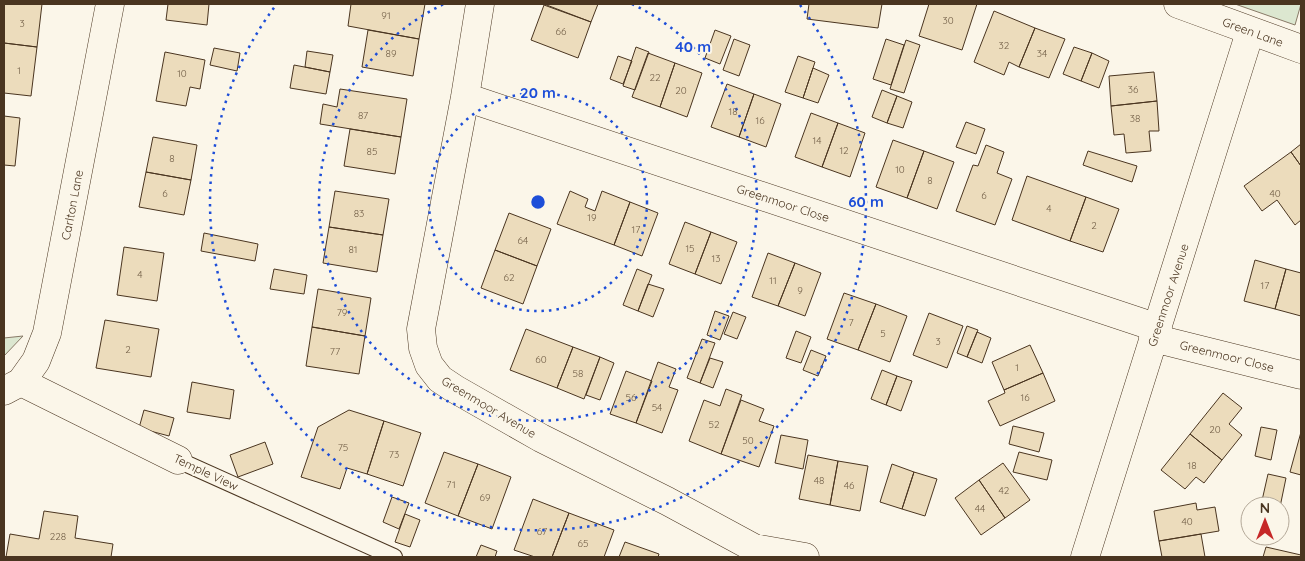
<svg xmlns="http://www.w3.org/2000/svg" width="1305" height="561" font-family="Quicksand,sans-serif">
<rect width="100%" height="100%" fill="#fbf6e9"/>
<path fill="#dce7d0" stroke="#887966" d="M1235,4H1301L1295,25Z
M23,336L4,356V338Z"/>
<path fill="#ecdcbc" stroke="#4a3520" d="M4,4H42L37,47L4,43Z
M168,4H209L207,25L166,20Z
M351,4H425L419,39L348,26Z
M544,4H598L591,22Z
M809,4H882L878,28L807,19Z
M929,4H977L962,50L919,36Z
M544,5L591,22L578,58L531,40Z
M994,11L1035,28L1019,67L1009,62L1004,75L974,62Z
M1035,28L1065,39L1049,78L1019,67Z
M368,30L419,39L413,76L362,67Z
M715,30L731,36L720,64L705,58Z
M734,39L750,45L739,76L723,70Z
M886,39L904,45L891,85L873,79Z
M906,40L920,45L904,93L890,89Z
M4,43L37,47L31,96L4,93Z
M636,47L649,52L635,90L623,86Z
M1074,47L1092,53L1081,81L1063,74Z
M214,48L240,53L237,71L210,65Z
M307,51L333,55L330,72L305,67Z
M165,52L205,60L200,89L190,87L186,106L156,101Z
M648,53L675,63L660,107L632,97Z
M1092,53L1109,61L1099,88L1081,81Z
M618,56L632,61L623,84L610,79Z
M798,56L815,62L803,98L785,92Z
M675,63L702,73L687,117L660,107Z
M294,65L330,72L326,94L290,88Z
M813,68L829,75L818,103L803,98Z
M1154,72L1157,101L1111,106L1109,76Z
M727,84L754,94L739,137L711,127Z
M340,89L407,99L401,137L320,124L323,104L337,107Z
M882,90L897,96L887,123L872,117Z
M754,94L781,104L766,147L739,137Z
M897,96L912,102L903,128L887,123Z
M1157,101L1159,131H1149L1151,151L1126,153L1124,134L1114,135L1111,106Z
M811,113L838,123L822,167L795,157Z
M4,116L20,118L15,166L4,165Z
M966,122L985,129L976,154L956,147Z
M838,123L865,133L850,177L822,167Z
M350,129L401,137L395,174L344,166Z
M153,137L197,145L191,180L146,172Z
M893,140L924,151L907,198L876,187Z
M1301,144V166L1291,152Z
M986,145L1004,152L997,173L1012,179L995,225L956,211L973,165L978,166Z
M924,151L954,162L937,209L907,198Z
M1088,151L1137,166L1132,182L1083,165Z
M1291,152L1301,166V220L1295,225L1277,200L1262,211L1244,186Z
M146,172L191,180L184,215L139,207Z
M1027,176L1086,197L1070,241L1012,220Z
M335,191L389,199L383,235L329,227Z
M570,191L588,199L585,207L595,211L602,191L630,202L614,245L557,224Z
M1086,197L1119,209L1103,252L1070,241Z
M630,202L658,213L642,256L614,245Z
M509,213L551,229L537,266L495,250Z
M685,222L711,232L695,274L669,264Z
M329,227L383,235L377,272L323,263Z
M711,232L737,242L721,284L695,274Z
M204,233L258,244L255,261L201,251Z
M124,247L164,253L157,301L117,295Z
M495,250L537,266L523,304L481,288Z
M768,253L795,263L778,306L752,297Z
M1255,260L1286,269L1275,309L1244,301Z
M795,263L821,273L805,316L778,306Z
M274,269L307,275L304,294L270,289Z
M637,269L652,275L638,311L623,305Z
M1286,269L1301,273V316L1275,309Z
M648,284L664,289L653,317L638,311Z
M318,289L371,298L365,336L312,327Z
M844,293L876,304L858,350L827,339Z
M876,304L907,316L890,362L858,350Z
M715,311L729,316L720,340L707,335Z
M733,312L746,317L737,339L724,334Z
M929,313L963,326L947,368L913,355Z
M105,320L159,329L151,377L96,368Z
M967,326L978,330L967,357L957,353Z
M312,327L365,336L359,374L306,366Z
M526,329L573,347L557,388L510,370Z
M796,331L811,337L801,363L786,358Z
M977,332L991,338L982,363L967,357Z
M702,339L715,343L700,383L687,378Z
M1030,345L1043,373L1004,390L992,362Z
M573,347L600,357L584,399L557,388Z
M811,350L826,356L818,376L803,370Z
M600,357L614,363L600,400L586,395Z
M710,358L723,362L713,388L700,383Z
M658,362L676,369L669,387L678,390L662,433L636,423Z
M882,370L897,376L886,405L871,399Z
M626,371L652,381L636,423L610,414Z
M1043,373L1055,401L1000,426L988,401L1005,393L1004,390Z
M897,376L912,381L901,411L886,405Z
M192,382L234,390L230,419L187,412Z
M726,389L742,395L721,454L689,441L704,400L720,406Z
M1223,393L1242,408L1229,424L1242,435L1222,460L1190,434Z
M741,400L764,409L759,421L774,426L759,467L721,454Z
M144,410L174,418L169,436L139,428Z
M349,410L384,421L367,474L347,468L340,489L301,477L318,427Z
M384,421L421,433L403,486L367,474Z
M1013,426L1044,433L1039,452L1009,444Z
M1261,427L1277,430L1271,460L1255,456Z
M1301,432V475L1290,472Z
M1190,434L1222,460L1204,483L1196,477L1185,489L1161,470Z
M781,435L808,440L803,469L775,463Z
M265,442L273,464L238,477L230,455Z
M444,452L478,464L458,516L425,503Z
M1019,452L1052,460L1047,480L1013,472Z
M808,455L838,461L830,505L799,499Z
M838,461L868,466L860,511L830,505Z
M1003,463L1030,500L1005,518L979,480Z
M478,464L511,477L492,529L458,516Z
M892,464L914,472L902,509L880,502Z
M914,472L937,479L925,516L902,509Z
M1268,474L1286,478L1280,507L1261,505Z
M979,480L1005,518L981,535L955,498Z
M392,497L409,503L399,529L383,522Z
M533,499L569,513L552,557H535L514,550Z
M1196,503L1197,510L1215,507L1219,531L1159,541L1154,511Z
M44,511L78,516L75,538L113,544L111,557H6L10,534L39,539Z
M569,513L614,530L604,557H552Z
M405,514L420,520L410,547L395,542Z
M1201,534L1205,557H1162L1159,541Z
M625,542L659,554L658,557H619Z
M481,545L497,551L495,557H476Z
M1266,547L1301,555V557H1263Z"/>
<g fill="none" stroke-linecap="round" stroke-linejoin="round">
<g stroke="#4a3520" stroke-width="18">
<path id="service" d="M178,460L394,557"/>
</g>
<g stroke="#4a3520" stroke-width="29">
<path id="minor" d="M480,4L465,97L421,329L423,348L429,365L440,379L455,389L541,438L667,501L754,548L805,557
M465,97L1158,328
M1153,338L1301,375
M21,382L178,460
M1085,557L1250,32"/>
</g>
<g stroke="#4a3520" stroke-width="29">
<path id="tertiary" d="M4,391L21,382L36,361L47,333L110,4"/>
</g>
<g stroke="#4a3520" stroke-width="29">
<path id="secondary" d="M1178,4L1301,49"/>
</g>
<use href="#service" stroke="#fbf6e9" stroke-width="16"/>
<use href="#minor" stroke="#fbf6e9" stroke-width="28"/>
<use href="#tertiary" stroke="#fbf6e9" stroke-width="28"/>
<use href="#secondary" stroke="#fbf6e9" stroke-width="28"/>
</g>
<g fill="none" stroke="#1d4ed8" stroke-width="2.5" stroke-dasharray="2.5 5">
<circle cx="538" cy="202" r="109"/>
<path d="M632 4A219 219 0 1 1 444 4"/>
<path d="M800 5A328 328 0 1 1 276 5"/>
</g>
<g text-anchor="middle" dominant-baseline="central" stroke-width="4" stroke-linejoin="round" paint-order="stroke">
<g font-size="10" fill="#725f47">
<text x="386" y="15">91</text>
<text x="948" y="20">30</text>
<text x="22" y="23">3</text>
<text x="561" y="31">66</text>
<text x="1004" y="45">32</text>
<text x="391" y="53">89</text>
<text x="1042" y="53">34</text>
<text x="19" y="70">1</text>
<text x="182" y="73">10</text>
<text x="655" y="77">22</text>
<text x="1133" y="89">36</text>
<text x="681" y="90">20</text>
<text x="733" y="111">18</text>
<text x="363" y="115">87</text>
<text x="1135" y="118">38</text>
<text x="760" y="120">16</text>
<text x="817" y="140">14</text>
<text x="844" y="150">12</text>
<text x="372" y="151">85</text>
<text x="172" y="158">8</text>
<text x="900" y="169">10</text>
<text x="930" y="180">8</text>
<text x="165" y="193">6</text>
<text x="1275" y="193">40</text>
<text x="984" y="195">6</text>
<text x="1049" y="208">4</text>
<text x="359" y="213">83</text>
<text x="592" y="217">19</text>
<text x="1094" y="225">2</text>
<text x="636" y="229">17</text>
<text x="523" y="240">64</text>
<text x="690" y="248">15</text>
<text x="353" y="249">81</text>
<text x="716" y="258">13</text>
<text x="140" y="274">4</text>
<text x="509" y="277">62</text>
<text x="773" y="280">11</text>
<text x="1265" y="285">17</text>
<text x="800" y="290">9</text>
<text x="342" y="312">79</text>
<text x="851" y="322">7</text>
<text x="883" y="333">5</text>
<text x="938" y="341">3</text>
<text x="128" y="349">2</text>
<text x="335" y="351">77</text>
<text x="541" y="359">60</text>
<text x="1017" y="367">1</text>
<text x="578" y="373">58</text>
<text x="631" y="397">56</text>
<text x="1025" y="397">16</text>
<text x="657" y="407">54</text>
<text x="714" y="424">52</text>
<text x="1215" y="429">20</text>
<text x="748" y="440">50</text>
<text x="343" y="447">75</text>
<text x="394" y="454">73</text>
<text x="1192" y="465">18</text>
<text x="819" y="480">48</text>
<text x="451" y="484">71</text>
<text x="849" y="485">46</text>
<text x="1004" y="490">42</text>
<text x="485" y="497">69</text>
<text x="980" y="508">44</text>
<text x="1187" y="521">40</text>
<text x="542" y="531">67</text>
<text x="58" y="536">228</text>
<text x="583" y="543">65</text>
</g>
<g font-size="12" fill="#4a3520" stroke="#fbf6e9">
<text transform="translate(1253 32) rotate(20)">Green Lane</text>
<text transform="translate(783 203) rotate(18)">Greenmoor Close</text>
<text transform="translate(72 205) rotate(-79)">Carlton Lane</text>
<text transform="translate(1168 295) rotate(-72)">Greenmoor Avenue</text>
<text transform="translate(1227 356) rotate(14)">Greenmoor Close</text>
<text transform="translate(489 407) rotate(31)">Greenmoor Avenue</text>
<text transform="translate(206 472) rotate(25)">Temple View</text>
</g>
</g>
<circle cx="538" cy="202" r="8" fill="#1d4ed8" stroke="#fbf6e9" stroke-width="2.5"/>
<g font-size="15" text-anchor="middle" font-weight="bold" fill="#1d4ed8" stroke="#fbf6e9" stroke-width="4" stroke-linejoin="round" paint-order="stroke">
<text x="693" y="52">40 m</text>
<text x="538" y="98">20 m</text>
<text x="866" y="207">60 m</text>
</g>
<rect width="1305" height="561" fill="none" stroke="#4a3520" stroke-width="10"/>
<g transform="translate(1265 521)"><circle r="24" fill="#fbf6e9" stroke="#b4a999"/>
<path d="M0-4L9 19L0 12L-9 19Z" fill="#c62828"/>
<text y="-8" font-size="14" font-weight="bold" text-anchor="middle" fill="#4a3520">N</text>
</g>
</svg>
